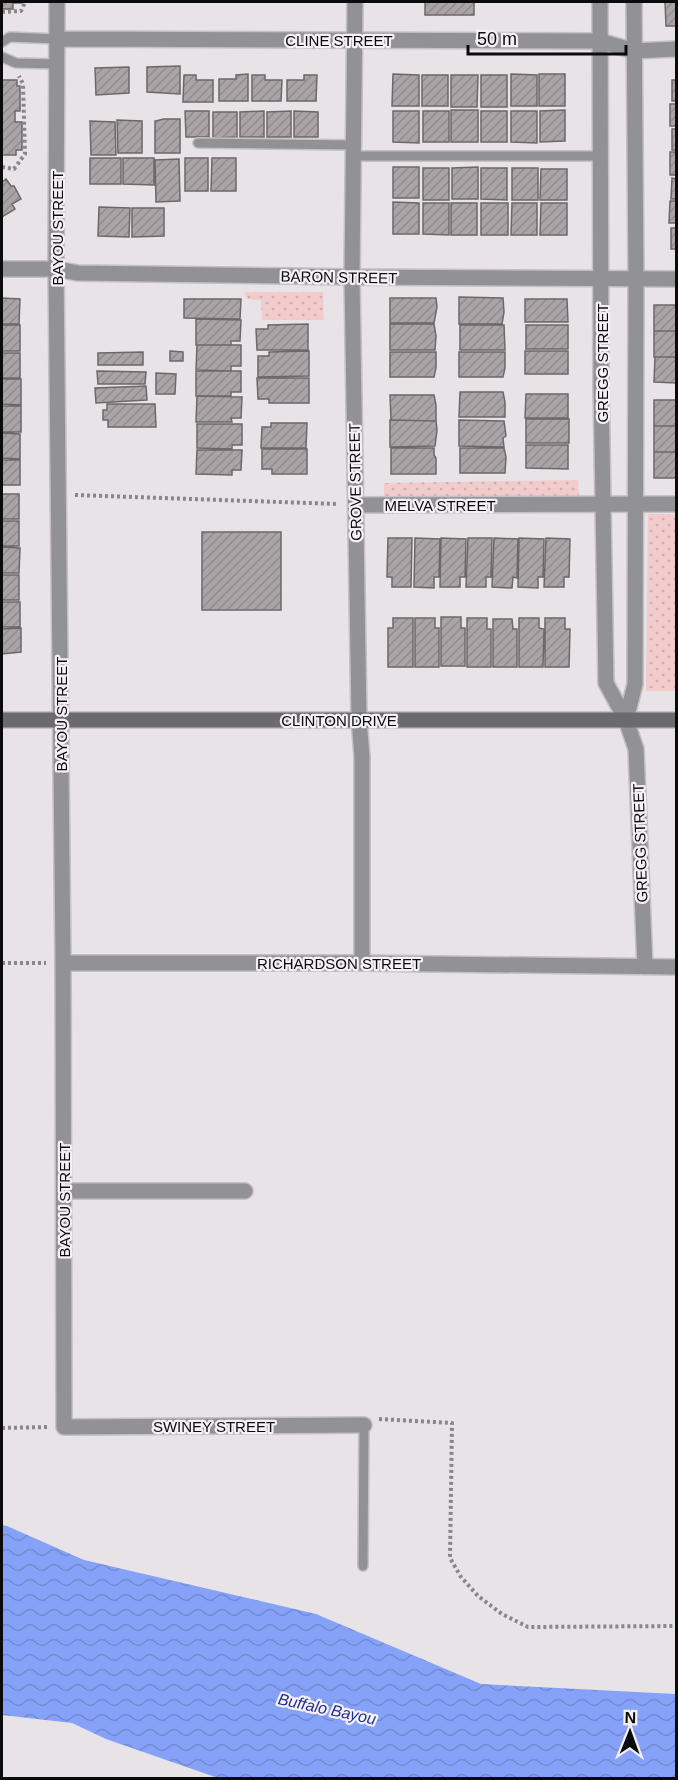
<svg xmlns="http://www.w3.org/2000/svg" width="678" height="1780" font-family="Arial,sans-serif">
<defs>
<pattern id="grass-dots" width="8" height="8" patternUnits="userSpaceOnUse" patternTransform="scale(1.5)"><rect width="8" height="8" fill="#f2cbcc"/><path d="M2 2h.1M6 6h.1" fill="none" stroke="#ceadae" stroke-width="1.8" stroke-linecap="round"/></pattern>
<pattern id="water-waves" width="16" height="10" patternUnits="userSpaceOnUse" patternTransform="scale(1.5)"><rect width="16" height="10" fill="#86a2f8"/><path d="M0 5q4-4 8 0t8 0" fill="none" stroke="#728ad3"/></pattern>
<pattern id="building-hatch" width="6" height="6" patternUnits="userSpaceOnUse" patternTransform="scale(1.5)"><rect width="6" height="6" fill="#aaa4a7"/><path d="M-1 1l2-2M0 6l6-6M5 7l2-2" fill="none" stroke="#918c8f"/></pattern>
</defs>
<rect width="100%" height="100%" fill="#e7e3e7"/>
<path fill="url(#grass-dots)" d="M244,292H323L324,320H262L261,300L247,299Z
M578,480L579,496L384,500V483Z
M648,514H676V691H646Z"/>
<path fill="url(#water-waves)" d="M2,1525L7,1526L84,1560L316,1614L481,1684L676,1694V1778H218L106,1739L72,1723L2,1715Z"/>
<path fill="url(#building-hatch)" stroke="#6c686a" stroke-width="1.5" d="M2,2H21V3H13V9H2Z
M425,2H474V15H425Z
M665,2H676V26H666Z
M180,66V94L147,92V67Z
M129,67V93L96,95L95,68Z
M248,74V101H219V79H236V75Z
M393,74L419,75V106H392Z
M511,74L537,75V106H511Z
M539,74H565V106H539Z
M184,75H196V80H213V102H183Z
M252,75H265V80H282L281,101H252Z
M304,75H317L316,101H287V80H304Z
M422,75H448V106H422Z
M451,75H478L477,107H451Z
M481,75H507V107H481Z
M2,80H17V86H20V111H15V122H22V150H16V155H2Z
M672,80H676V101H672Z
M670,104H676V126H670Z
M451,110H478V142H451Z
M565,110V141L540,142V111Z
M185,111H209V137H186Z
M264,111V137H240V112Z
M291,111V137H267V112Z
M294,111L318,112V137H294Z
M393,111H419V143L393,142Z
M423,111H449V142H423Z
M481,111H507V142H481Z
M511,111H537V143L511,142Z
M213,112H237V137L213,138Z
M164,119H180V153H155V121Z
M117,120L142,121V153H118Z
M90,121L115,122L116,155H91Z
M672,129H676V150H672Z
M670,152H676V175H670Z
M90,158H121V184H90Z
M123,158H154V185L123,184Z
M185,158H208V191H185Z
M212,158H236V191H211Z
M179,159L180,201L156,202L155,160Z
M393,167H419V198H393Z
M478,167V199H452V168Z
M423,168H449V200H423Z
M481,168H507V200L481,199Z
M512,168H538V200H512Z
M541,169H567V200H540Z
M672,178L676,179V199H671Z
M6,179L11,186H14L21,199L12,204L15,209L2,217V182Z
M670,201H676V223H669Z
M393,202L419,203V234H393Z
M423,203H449V235L423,234Z
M451,203H477V235H451Z
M481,203H508V235H481Z
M512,203H537V235H511Z
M541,203H567V235H540Z
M99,207L130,208L129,237L98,236Z
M132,208H164V236L132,237Z
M671,228H676V249H671Z
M459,297L503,298L504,312L502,324H459Z
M2,298L20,299L19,324H2Z
M390,298H436L437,307L434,323H390Z
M184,299H241L240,319L184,318Z
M525,299H567L568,322H525Z
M654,305H676V331H654Z
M196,319L241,320L240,341H231V345H196Z
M308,324V350H257L256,329H268V325Z
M390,324H434L436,336L435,350H390Z
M2,325H20V351H2Z
M460,325H504L505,350H460Z
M526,325H568V349H526Z
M654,331H676V357H654Z
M197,345H241V366H231V371L196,370Z
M170,351L183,352V361H170Z
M309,351V376L258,377V356H269V352Z
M525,351H568V374H525Z
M143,352V365H98V353Z
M390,352H436V368L434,377H390Z
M459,352H505V368L503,377H459Z
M2,353H20V378H2Z
M655,357H676V383L654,382Z
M97,371L146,372L145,384H98Z
M196,371H241V392H231V396H196Z
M156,373L176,374L175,394H156Z
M257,378H309V403H269V399H258Z
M2,379H21V405L2,404Z
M146,386L147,400L96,403L95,388Z
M460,392H503L505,402V417H459Z
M526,394H568V418H525Z
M390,395H434L436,405V421L391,420Z
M197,396L242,397L241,418H231L232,422H196Z
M654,400H676V426H654Z
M107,404H155L156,427H108V420H103V410H107Z
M2,406H21V432H2Z
M526,419H569V443H526Z
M390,420L436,421L437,430L435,446L390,447Z
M459,420L504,421L506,436L503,438L504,447L459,446Z
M271,423H307L306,448H261L262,427H271Z
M197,424H242V445H232V449L197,448Z
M654,426H676V452H654Z
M2,433L20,434V459L2,458Z
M526,445H568V469L526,468Z
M391,448H434V455L436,458V474H391Z
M460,448H504L506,457L505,473H460Z
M262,449H307V474H272V469H262Z
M197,450H242L241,470H232V475L196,474Z
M654,452H676V478H654Z
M2,460H20V485H2Z
M2,494H19V519H2Z
M2,521H19V546H2Z
M202,532H281V610H202Z
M388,538H412L411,587H392V577H387Z
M415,538L440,539L439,577H434V588L414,587Z
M441,538L466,539L465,577H460V587H440Z
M468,538H492L491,577H486V587H466Z
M494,538L518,539L517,578L513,577L512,588L492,587Z
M519,538L544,539L543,577H538V588L518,587Z
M546,538L570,539L569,577H564V587H544Z
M2,547L20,548L19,573H2Z
M2,575H19V600H2Z
M2,602H20V627H2Z
M441,617H461V628H465V666H441Z
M393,618H413V667H388V628H393Z
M415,618H435V628H439V667H415Z
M467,618H487V629H491V667H467Z
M519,618H539V628L544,629L543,667H519Z
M545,618H565V629H570L569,667H545Z
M493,619H512L513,629H517V667H493Z
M21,628V652L2,654V629Z"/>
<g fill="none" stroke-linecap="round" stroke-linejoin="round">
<g stroke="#c4c0c4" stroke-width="12">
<path id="service" d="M2,42L10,37L58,39
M2,57L16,63L58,64
M198,143L354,145
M354,156H601
M363,1566L364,1425"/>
</g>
<g stroke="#c4c0c4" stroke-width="18">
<path id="minor" d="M57,2L56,269L63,963L64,1427L364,1425
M355,2L352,277L359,719L362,757V963
M58,39L600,41L634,51L676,49
M2,269H56L78,273L352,277L676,279
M356,505L676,504
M626,720L636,749L645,967
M63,963H362L676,967
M65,1191H245"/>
</g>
<g stroke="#c4c0c4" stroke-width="18">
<path id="tertiary" d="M600,2L601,385L606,683L626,720
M626,720L635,684L636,279L634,2"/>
</g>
<g stroke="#c4c0c4" stroke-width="18">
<path id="secondary" d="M2,720H676"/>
</g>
<path stroke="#898689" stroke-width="4" stroke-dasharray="3 3" stroke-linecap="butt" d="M2,12L21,11L25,2
M2,167L14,169L25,154L23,84L19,76
M75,495L338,504
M2,963H46
M379,1419L452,1423L450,1558L461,1577L478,1596L502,1614L528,1627L676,1626
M2,1428L49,1427"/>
<use href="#service" stroke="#929294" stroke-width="9"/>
<use href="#minor" stroke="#929294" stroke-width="15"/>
<use href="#tertiary" stroke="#929294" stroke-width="15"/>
<use href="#secondary" stroke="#6b6b6e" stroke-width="15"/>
</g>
<g text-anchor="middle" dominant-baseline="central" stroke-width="4.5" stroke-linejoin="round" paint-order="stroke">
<g font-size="15" fill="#0c0b0c" stroke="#f4f0f4">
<text x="339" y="40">CLINE STREET</text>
<text transform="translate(57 228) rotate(-90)">BAYOU STREET</text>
<text transform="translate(339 277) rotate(1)">BARON STREET</text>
<text transform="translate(602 363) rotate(-90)">GREGG STREET</text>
<text transform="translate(355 482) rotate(-91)">GROVE STREET</text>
<text x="440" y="505">MELVA STREET</text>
<text transform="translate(61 714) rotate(-90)">BAYOU STREET</text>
<text x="339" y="720">CLINTON DRIVE</text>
<text transform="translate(640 843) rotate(-92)">GREGG STREET</text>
<text x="339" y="963">RICHARDSON STREET</text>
<text transform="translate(64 1200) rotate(-90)">BAYOU STREET</text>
<text x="214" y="1426">SWINEY STREET</text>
</g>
<g font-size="16" font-style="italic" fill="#213192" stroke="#f4f0f4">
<text transform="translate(327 1709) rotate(12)">Buffalo Bayou</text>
</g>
</g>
<rect width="678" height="1780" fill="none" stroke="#0c0b0c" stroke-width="6"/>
<g transform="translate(630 1732) rotate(1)" stroke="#f4f0f4" stroke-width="4.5" paint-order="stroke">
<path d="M0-4.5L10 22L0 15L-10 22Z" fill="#0c0b0c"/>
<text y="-9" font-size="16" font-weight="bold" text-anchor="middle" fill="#0c0b0c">N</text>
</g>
<path d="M468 45v9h158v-9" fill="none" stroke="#0c0b0c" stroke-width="3"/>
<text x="477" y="45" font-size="18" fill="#0c0b0c" stroke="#f4f0f4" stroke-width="4.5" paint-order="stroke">50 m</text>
</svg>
